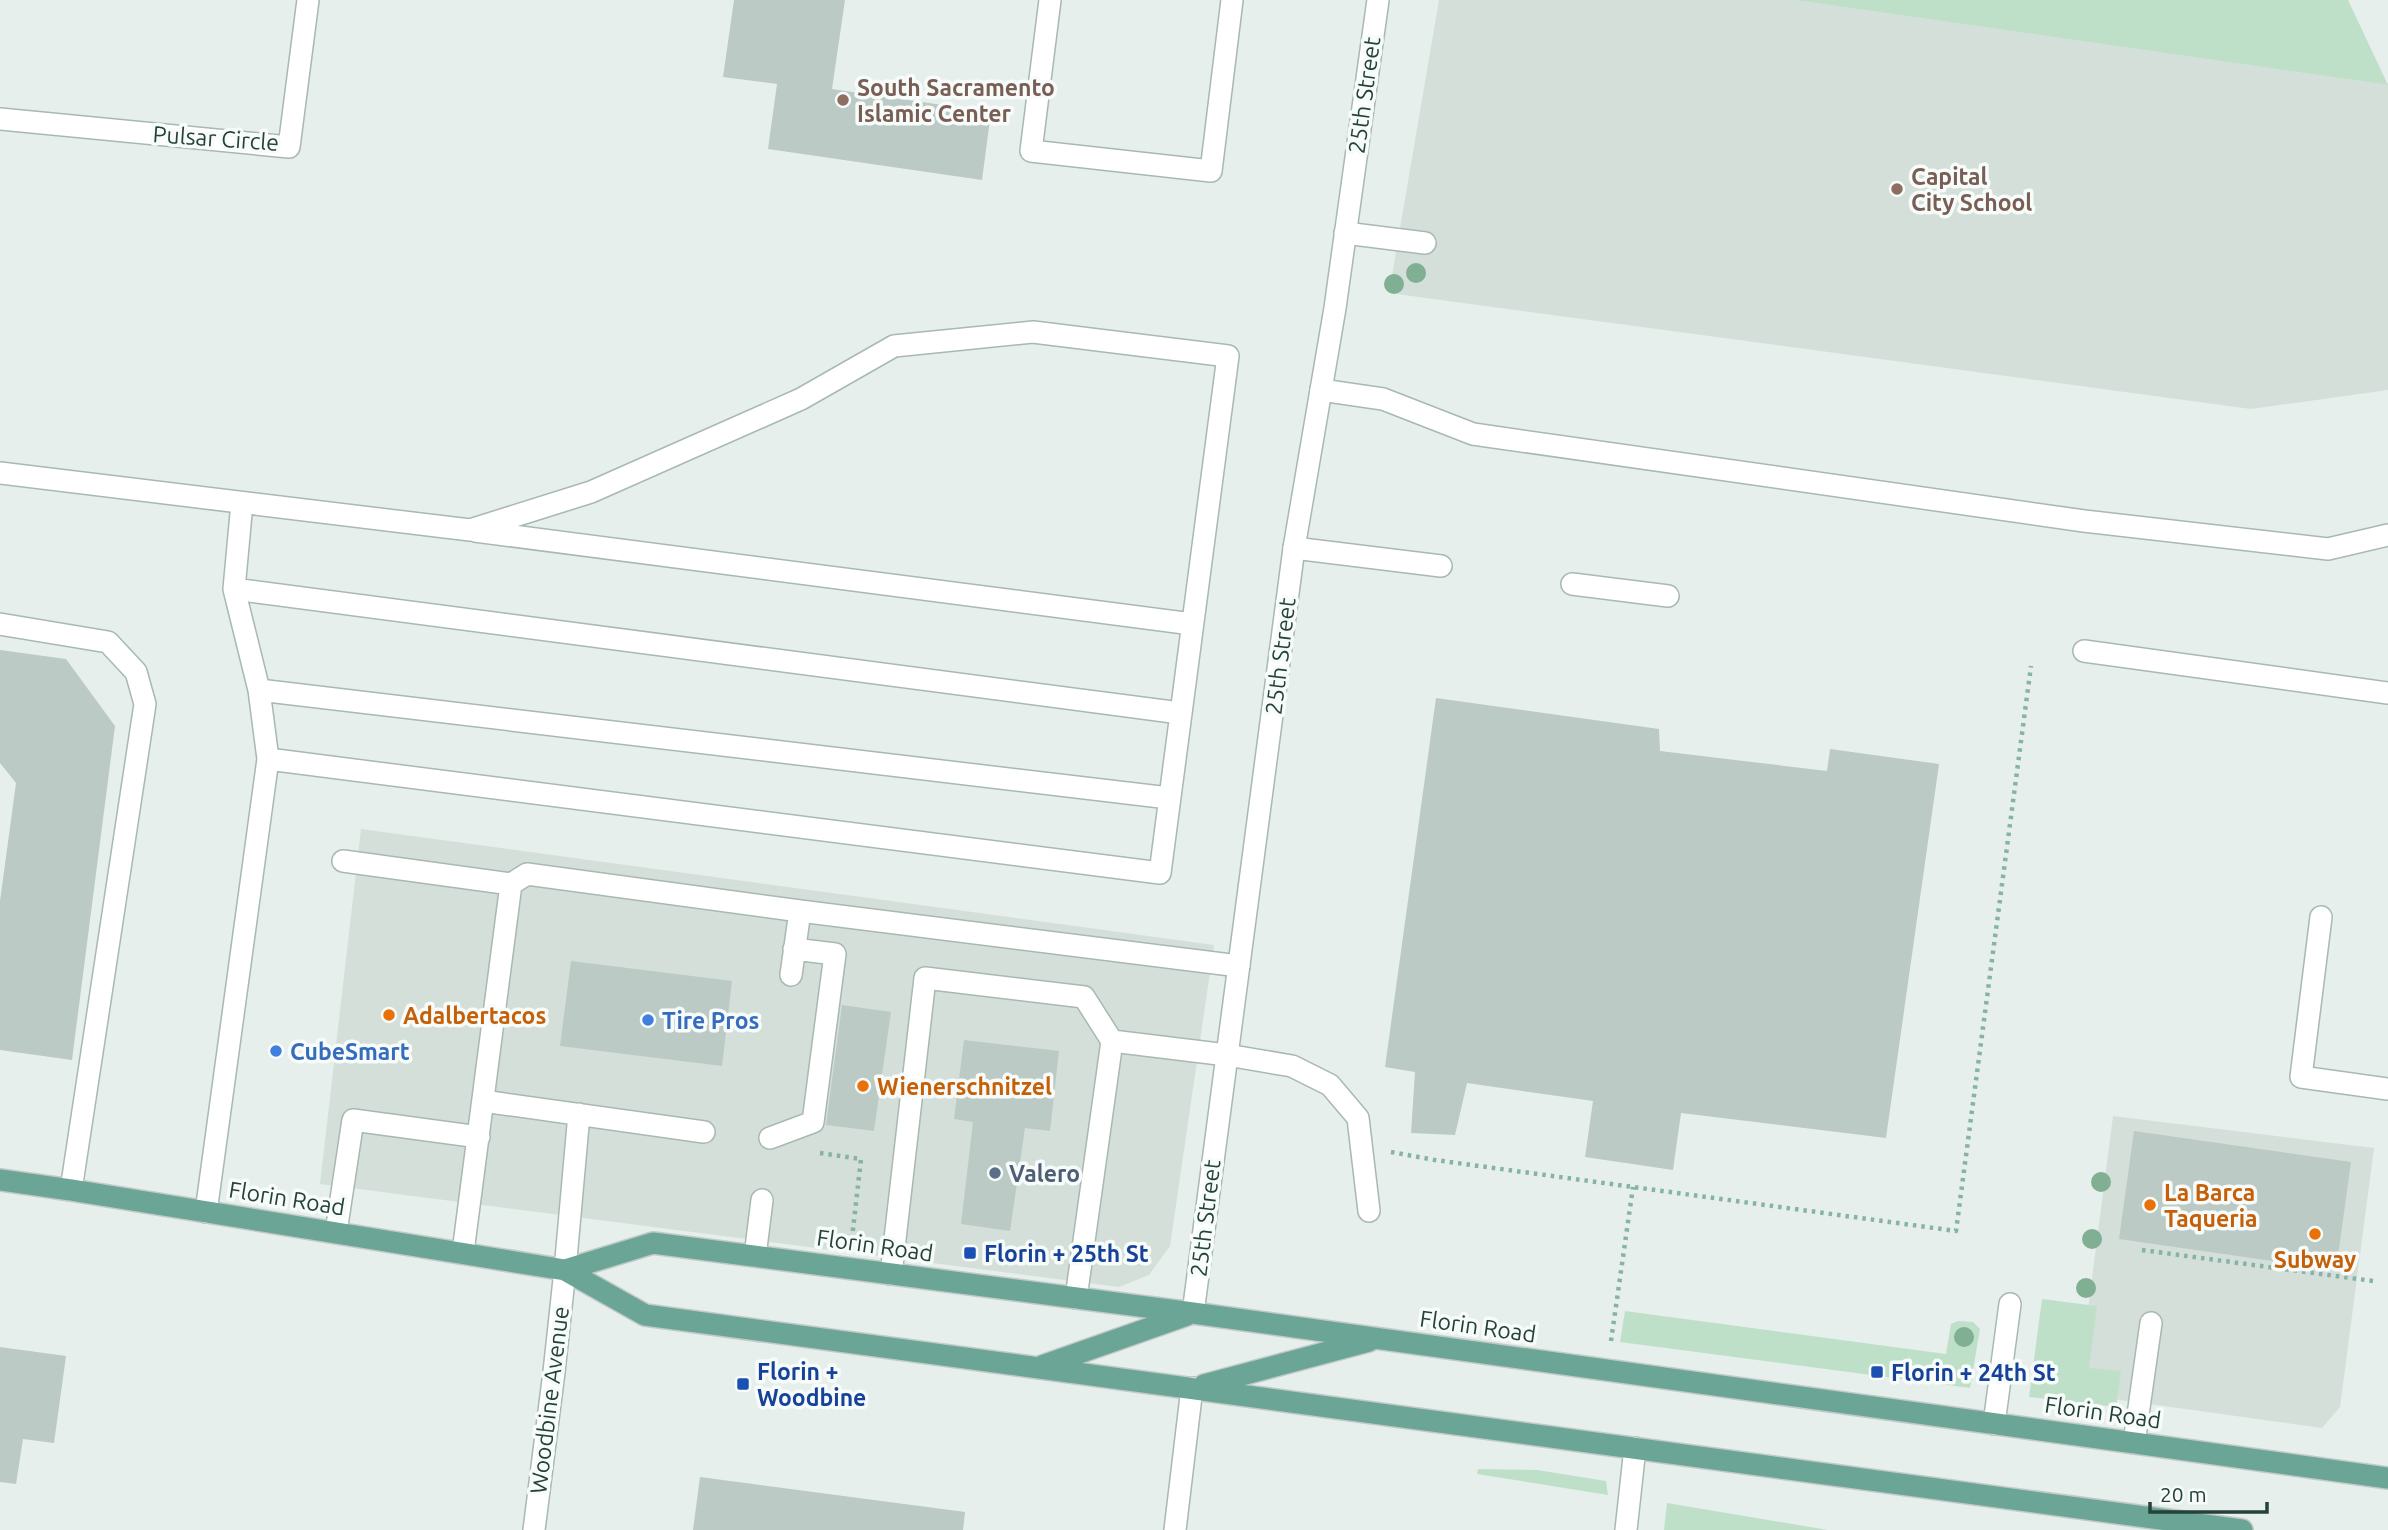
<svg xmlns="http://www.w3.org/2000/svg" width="2388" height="1530" font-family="Ubuntu,sans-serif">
<rect width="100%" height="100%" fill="#e6efeb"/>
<path fill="#d4dfda" d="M1439,0H1794L2388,85V390L2251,409L1389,293Z
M361,829L1214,945L1170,1246L1149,1275L1119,1287L320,1184Z
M2113,1116L2374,1148L2340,1407L2322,1428L2077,1394Z"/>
<path fill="#bfe0c8" d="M1794,0H2348L2388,85Z
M2042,1299L2097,1306L2089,1368L2121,1371L2116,1407L2029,1397Z
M1625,1311L1946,1354L1951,1324L1958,1321L1973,1322L1980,1329L1970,1388L1620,1342Z
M1478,1469L1537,1470L1606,1481L1608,1495L1477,1474Z
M1667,1503L1828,1530H1664Z"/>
<path fill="#bbcac4" d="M734,0H845L832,89L991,112L982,180L768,149L777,84L723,77Z
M0,650L66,659L115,726L72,1060L0,1050V901L16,783L0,763Z
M1436,698L1659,729L1660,751L1827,771L1830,749L1939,764L1886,1138L1681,1113L1673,1170L1585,1157L1593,1101L1467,1083L1455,1135L1411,1133L1415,1072L1385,1067Z
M571,961L732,981L722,1066L560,1046Z
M842,1005L891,1012L874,1131L826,1125Z
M964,1040L1059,1051L1050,1131L1025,1128L1010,1231L961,1224L973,1122L954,1119Z
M2134,1131L2351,1162L2336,1270L2119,1239Z
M0,1347L66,1356L54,1443L23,1439L16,1484L0,1482Z
M700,1477L965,1512L963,1530H693Z"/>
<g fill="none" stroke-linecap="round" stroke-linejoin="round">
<g stroke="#a8b8b2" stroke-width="24">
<path id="lane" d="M1050,0L1031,151L1211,171L1232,0
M1345,233L1425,243
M1321,390L1383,399L1473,434L2084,521L2328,549L2388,535
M0,473L470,530L591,492L801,399L894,346L1033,332L1228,356L1160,873L268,759
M475,531L1192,624
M1294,548L1441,566
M1572,584L1668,596
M234,589L1180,713
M0,624L108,642L136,672L145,704L71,1190
M2084,651L2388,693
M259,690L1169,798
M343,861L511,884L527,874L800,911
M2321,917L2301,1077L2388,1089
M791,975L800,911L1239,966
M483,1101L704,1132
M770,1138L813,1122L835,954L794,949
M206,1212L268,759L259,690L234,589L242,503
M336,1232L353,1120L479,1137
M463,1252L511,884
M755,1256L762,1200
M565,1270L579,1114
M891,1274L925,978L1084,997L1112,1041
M1076,1298L1112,1041L1227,1055L1292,1066L1330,1085L1358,1118L1369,1211
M1994,1424L2010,1304
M2134,1443L2151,1323
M1175,1530L1192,1388
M1626,1530L1635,1448"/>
</g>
<g stroke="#a8b8b2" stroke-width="24">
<path id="street" d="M0,119L289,147L308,0
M1193,1313L1294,548L1335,308L1378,0
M534,1530L554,1372L565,1270"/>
</g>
<g stroke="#c2cac8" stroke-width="24">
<path id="primary" d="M0,1180L71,1190L565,1270L645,1315L2242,1530
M565,1270L653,1243L1193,1313L2388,1478
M1042,1366L1187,1315
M1204,1385L1369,1341"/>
</g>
<path stroke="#86b3a5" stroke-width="4.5" stroke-dasharray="3.5 5" stroke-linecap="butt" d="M1391,1152L1435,1160L1956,1231L2031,666
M820,1153L861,1159L852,1238
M2142,1250L2373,1281
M1611,1341L1633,1187"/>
<use href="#lane" stroke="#fff" stroke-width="21"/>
<use href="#street" stroke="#fff" stroke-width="21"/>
<use href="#primary" stroke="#6aa596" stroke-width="21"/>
</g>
<g fill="#80af93">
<circle cx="1416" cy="273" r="10"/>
<circle cx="1394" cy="284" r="10"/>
<circle cx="2101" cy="1182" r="10"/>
<circle cx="2092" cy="1239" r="10"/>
<circle cx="2086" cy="1288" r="10"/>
<circle cx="1964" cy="1337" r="10"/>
</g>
<g fill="#8d6e63" stroke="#f7fbf9" stroke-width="2.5">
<circle cx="843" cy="100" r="7"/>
<circle cx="1897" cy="189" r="7"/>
</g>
<g fill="#e8710a" stroke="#f7fbf9" stroke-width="2.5">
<circle cx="389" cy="1015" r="7"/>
<circle cx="863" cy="1086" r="7"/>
<circle cx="2150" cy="1205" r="7"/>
<circle cx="2315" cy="1234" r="7"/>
</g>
<g fill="#3f7fe0" stroke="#f7fbf9" stroke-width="2.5">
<circle cx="648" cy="1020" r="7"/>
<circle cx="276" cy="1051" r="7"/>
</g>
<circle fill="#5c6f8a" stroke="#f7fbf9" stroke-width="2.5" cx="995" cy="1173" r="7"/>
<g fill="#1a4fb4" stroke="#f7fbf9" stroke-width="2.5">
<rect x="963" y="1246" width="14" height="14" rx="3.5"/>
<rect x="1870" y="1365" width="14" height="14" rx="3.5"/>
<rect x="736" y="1377" width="14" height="14" rx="3.5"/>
</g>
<g text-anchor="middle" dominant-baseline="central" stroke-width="7" stroke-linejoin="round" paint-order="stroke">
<g font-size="23" font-weight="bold" fill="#785e54" stroke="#f7fbf9" text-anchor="start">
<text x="857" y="87">South Sacramento<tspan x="857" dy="26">Islamic Center</tspan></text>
<text x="1911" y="176">Capital<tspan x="1911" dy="26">City School</tspan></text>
</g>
<g font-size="23" fill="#24423a" stroke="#f7fbf9">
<text transform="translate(1364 95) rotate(-82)">25th Street</text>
<text transform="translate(216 138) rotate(4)">Pulsar Circle</text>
<text transform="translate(1280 656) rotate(-83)">25th Street</text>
<text transform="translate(287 1198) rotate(9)">Florin Road</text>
<text transform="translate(1205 1218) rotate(-83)">25th Street</text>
<text transform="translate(875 1245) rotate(8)">Florin Road</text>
<text transform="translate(1478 1326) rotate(8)">Florin Road</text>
<text transform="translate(549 1400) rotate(-83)">Woodbine Avenue</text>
<text transform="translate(2103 1412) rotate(8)">Florin Road</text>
</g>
<g font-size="23" font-weight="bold" fill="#c56008" stroke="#f7fbf9" text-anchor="start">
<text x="403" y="1015">Adalbertacos</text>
<text x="877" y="1086">Wienerschnitzel</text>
<text x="2164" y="1192">La Barca<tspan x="2164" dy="26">Taqueria</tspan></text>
<text x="2315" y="1259" text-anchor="middle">Subway</text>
</g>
<g font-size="23" font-weight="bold" fill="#366cbe" stroke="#f7fbf9" text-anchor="start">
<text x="662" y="1020">Tire Pros</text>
<text x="290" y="1051">CubeSmart</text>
</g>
<g font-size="23" font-weight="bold" fill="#4e5e75" stroke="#f7fbf9" text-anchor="start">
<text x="1009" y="1173">Valero</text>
</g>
<g font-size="23" font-weight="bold" fill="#164399" stroke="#f7fbf9" text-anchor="start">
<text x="984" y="1253">Florin + 25th St</text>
<text x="757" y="1371">Florin +<tspan x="757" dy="26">Woodbine</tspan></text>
<text x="1891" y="1372">Florin + 24th St</text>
</g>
</g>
<path d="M2150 1502v10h117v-10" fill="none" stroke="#24423a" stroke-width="3.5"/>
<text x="2160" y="1502" font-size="21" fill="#24423a" stroke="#f7fbf9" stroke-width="5" paint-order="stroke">20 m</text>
</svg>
